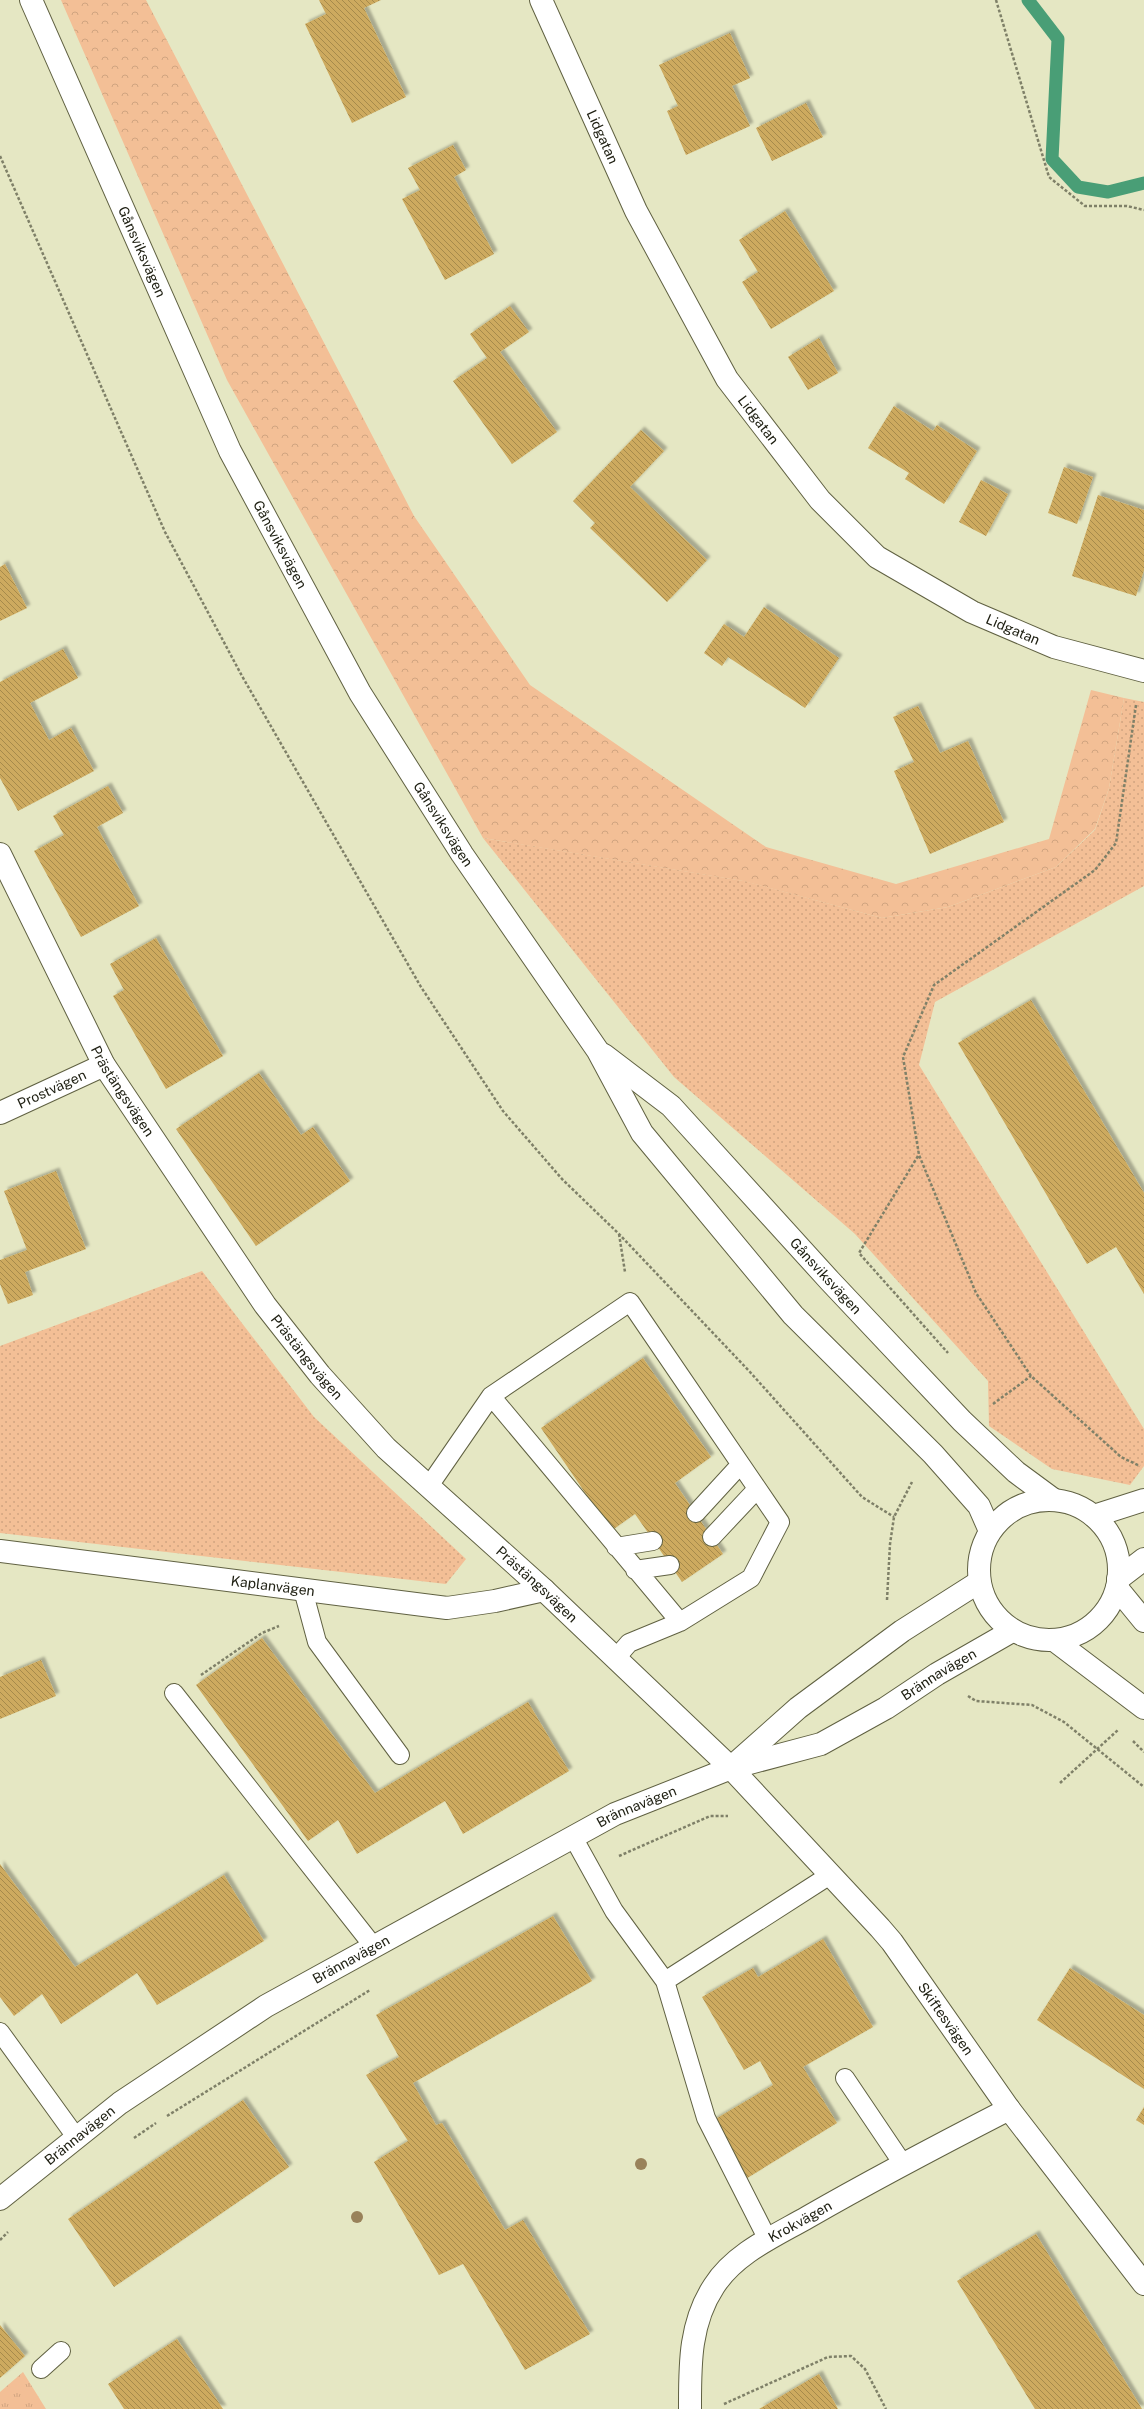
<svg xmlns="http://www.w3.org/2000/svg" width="1144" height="2409" font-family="'Public Sans',sans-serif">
<defs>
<pattern id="grass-tufts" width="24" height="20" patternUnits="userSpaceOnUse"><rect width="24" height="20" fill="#f3bf96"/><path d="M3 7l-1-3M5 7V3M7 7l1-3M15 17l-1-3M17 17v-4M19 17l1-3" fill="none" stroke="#d0a480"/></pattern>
<pattern id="forest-crowns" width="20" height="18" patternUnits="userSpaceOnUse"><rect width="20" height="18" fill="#f3bf96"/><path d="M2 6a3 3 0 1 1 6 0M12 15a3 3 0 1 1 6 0" fill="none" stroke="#d0a480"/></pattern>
<pattern id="park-dots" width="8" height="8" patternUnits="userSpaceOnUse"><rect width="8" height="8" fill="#f3bf96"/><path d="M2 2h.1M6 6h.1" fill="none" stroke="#d0a480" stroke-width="1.8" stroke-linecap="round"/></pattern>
<pattern id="building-back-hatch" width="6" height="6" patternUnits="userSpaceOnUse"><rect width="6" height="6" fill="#cdaa5e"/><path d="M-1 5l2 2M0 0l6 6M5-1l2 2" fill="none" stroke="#a68a4c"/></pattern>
<filter id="shadow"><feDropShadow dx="3.5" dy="-3.5" stdDeviation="1" flood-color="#0004"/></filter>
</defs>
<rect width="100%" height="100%" fill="#e5e7c3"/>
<path fill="url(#grass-tufts)" d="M23,2372L46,2409H0V2392Z"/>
<path fill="url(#forest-crowns)" d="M61,0H146L414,516L530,685L766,847L896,884L1049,839L1091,690L1124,698L1109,788L1095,829L1056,867L948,907L882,918L743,881L483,838L227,380Z"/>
<path fill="url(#park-dots)" d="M1124,698L1144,702V886L935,1002L919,1065L1144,1429V1466L1130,1485L1052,1469L989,1426L988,1381L855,1234L674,1077L483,838L744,881L882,918L948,907L1056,867L1095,830L1109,788Z
M202,1271L314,1417L466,1559L446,1584L0,1533V1346Z"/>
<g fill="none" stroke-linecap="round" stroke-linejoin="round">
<path stroke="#499e76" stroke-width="13" d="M1028,0L1058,39L1052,159L1078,187L1108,192L1144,183"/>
</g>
<path fill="url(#building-back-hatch)" filter="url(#shadow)" d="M319,0H381L364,8L406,97L352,123L305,24L326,14Z
M730,33L750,78L732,86L750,126L686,155L667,111L678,106L659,65Z
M806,103L823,137L772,161L756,128Z
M453,145L466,170L454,177L494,254L445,280L402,199L420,190L408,168Z
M785,211L834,291L771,329L742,282L758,272L739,240Z
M510,306L529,332L500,352L557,432L512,464L453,381L487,358L470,334Z
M819,338L838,373L808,390L788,357Z
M894,406L933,431L937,425L977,451L944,504L905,479L909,473L868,448Z
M641,430L664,451L630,487L707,560L667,602L590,528L595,523L573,501Z
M1064,467L1093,477L1077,524L1048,513Z
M981,480L1008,494L986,536L959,522Z
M1098,495L1144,510V570L1136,596L1072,576Z
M5,564L27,608L0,621V567Z
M764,607L839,658L805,708L728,657L722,666L704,653L724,624L744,637Z
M63,649L78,678L30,703L49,740L71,728L94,771L18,811L0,778V682Z
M918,706L940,753L968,741L1004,822L930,854L894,771L914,762L893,717Z
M108,786L123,813L97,827L139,906L81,937L34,851L64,835L53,816Z
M156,938L223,1056L166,1089L113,996L124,990L110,964Z
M1031,1000L1144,1193V1294L1116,1247L1087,1264L958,1043Z
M259,1073L301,1135L313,1127L350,1181L256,1246L176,1129Z
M56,1171L86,1249L25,1272L33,1295L8,1304L0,1284V1260L27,1250L4,1191Z
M643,1358L711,1457L675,1483L723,1554L682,1582L635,1514L611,1531L541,1428Z
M262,1638L375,1793L528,1702L569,1771L463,1834L445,1801L357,1854L338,1820L308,1841L196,1685Z
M41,1660L56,1696L0,1719V1677Z
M0,1864L75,1967L224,1875L264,1941L157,2005L137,1973L61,2024L42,1994L14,2016L0,1997Z
M553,1916L592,1981L413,2083L436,2125L442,2123L505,2230L523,2220L590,2334L525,2370L463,2264L439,2275L374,2162L408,2141L366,2075L399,2057L376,2015Z
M823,1939L873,2027L803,2067L837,2123L744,2180L712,2121L773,2085L760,2061L744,2070L702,1997L753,1968L758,1977Z
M1070,1968L1144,2015V2089L1037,2020Z
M243,2100L289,2167L114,2287L68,2219Z
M1144,2107V2125L1136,2120Z
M1036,2234L1064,2280L1142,2409H1035L957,2281Z
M0,2325L25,2356L0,2378Z
M177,2339L223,2409H124L108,2384Z
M819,2374L838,2409H759Z"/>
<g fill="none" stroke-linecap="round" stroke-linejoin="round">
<g stroke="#606142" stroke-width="20">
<path id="lane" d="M491,1396L680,1622
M429,1486L491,1396L630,1302L780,1522L751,1578L680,1622L629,1643L616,1658
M696,1513L740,1465
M712,1537L757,1489
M616,1547L653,1541
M635,1570L670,1565
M303,1590L317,1642L400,1755
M174,1693L374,1947
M573,1837L614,1911L665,1981
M0,2032L76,2137
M845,2078L903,2164
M768,2240L706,2118L665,1981L830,1875
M41,2369L61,2351"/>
</g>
<g stroke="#606142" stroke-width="24">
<g id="street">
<path id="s1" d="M541,0L636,211L727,379L820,500L877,557L972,612L1054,647L1144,671"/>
<path id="s2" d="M0,854L104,1065L265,1305L320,1375L386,1448L544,1590L731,1768L880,1928L892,1942L1009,2109L1144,2284"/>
<path id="s3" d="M0,1113L104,1065"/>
<path id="s4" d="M0,1551L447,1608L495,1601L544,1590"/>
<path id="s5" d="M0,2199L120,2103L266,2006L615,1814L731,1768"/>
<path id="s6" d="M690,2409C690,2366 689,2324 714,2286C735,2253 775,2236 808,2217C874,2179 941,2144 1009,2109"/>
</g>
</g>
<g stroke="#606142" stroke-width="24">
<g id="secondary">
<path id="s7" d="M31,0L230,451L360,693L462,854L598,1051L642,1133L793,1315L933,1454L979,1506L990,1531"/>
<path id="s8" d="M604,1055L671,1106L830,1281L962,1421L1016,1472L1054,1500"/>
<circle cx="1049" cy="1570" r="70"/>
<path d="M1094,1516L1144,1500"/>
<path d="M1118,1579L1144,1559"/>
<path d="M1117,1588L1144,1621"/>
<path d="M1054,1640L1144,1708"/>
<path d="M735,1764L798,1708L902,1631L979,1582"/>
<path id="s9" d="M731,1768L821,1744L886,1708L937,1674L1012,1631"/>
</g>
</g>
<path stroke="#7f8068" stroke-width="2.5" stroke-dasharray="3 2" stroke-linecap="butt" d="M996,0L1049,177L1085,206H1127L1144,210
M0,156L165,532L242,676L421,987L503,1111L562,1179L619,1234L750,1372L862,1497L894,1517
M1136,705L1116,843L1095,870L934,985L903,1057L919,1155L976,1293L1031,1376L1121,1457L1140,1466
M918,1156L859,1253L948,1353
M619,1234L625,1272
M993,1404L1031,1376
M887,1600L890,1544L894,1517L912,1482
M201,1675L262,1633L279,1626
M968,1696L976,1701L1032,1705L1064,1722L1144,1787
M1133,1741L1144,1752
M1060,1783L1118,1730
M619,1856L710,1816H728
M167,2116L370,1990
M134,2138L156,2123
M0,2240L8,2232
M724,2404L828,2357L851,2356L865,2369L886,2409"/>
<use href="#lane" stroke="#fff" stroke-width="18"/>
<use href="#street" stroke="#fff" stroke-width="22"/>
<use href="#secondary" stroke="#fff" stroke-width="22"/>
</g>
<g fill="#99825a">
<circle cx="641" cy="2164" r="6"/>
<circle cx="357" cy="2217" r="6"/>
</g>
<g text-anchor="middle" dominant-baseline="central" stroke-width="3" stroke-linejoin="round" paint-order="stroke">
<g font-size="14" fill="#202114" stroke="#e5e7c3">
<text stroke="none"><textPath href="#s1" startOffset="150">Lidgatan</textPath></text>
<text stroke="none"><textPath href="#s7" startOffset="275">Gånsviksvägen</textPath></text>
<text stroke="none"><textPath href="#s1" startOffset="474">Lidgatan</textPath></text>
<text stroke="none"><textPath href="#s7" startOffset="599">Gånsviksvägen</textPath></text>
<text stroke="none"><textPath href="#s1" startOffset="810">Lidgatan</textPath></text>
<text stroke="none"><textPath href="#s7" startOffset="923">Gånsviksvägen</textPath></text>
<text stroke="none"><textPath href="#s3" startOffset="57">Prostvägen</textPath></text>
<text stroke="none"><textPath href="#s2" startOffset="267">Prästängsvägen</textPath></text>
<text stroke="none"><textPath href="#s8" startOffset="314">Gånsviksvägen</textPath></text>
<text stroke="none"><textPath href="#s2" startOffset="591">Prästängsvägen</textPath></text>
<text stroke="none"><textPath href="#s2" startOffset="915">Prästängsvägen</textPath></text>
<text stroke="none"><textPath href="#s4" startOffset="275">Kaplanvägen</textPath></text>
<text stroke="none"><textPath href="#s9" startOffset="230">Brännavägen</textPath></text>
<text stroke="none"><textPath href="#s5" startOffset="750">Brännavägen</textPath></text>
<text stroke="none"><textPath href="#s5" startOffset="426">Brännavägen</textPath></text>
<text stroke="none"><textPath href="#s2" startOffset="1513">Skiftesvägen</textPath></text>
<text stroke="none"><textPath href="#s5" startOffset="102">Brännavägen</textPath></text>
<text stroke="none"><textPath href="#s6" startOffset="236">Krokvägen</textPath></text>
</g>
</g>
</svg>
